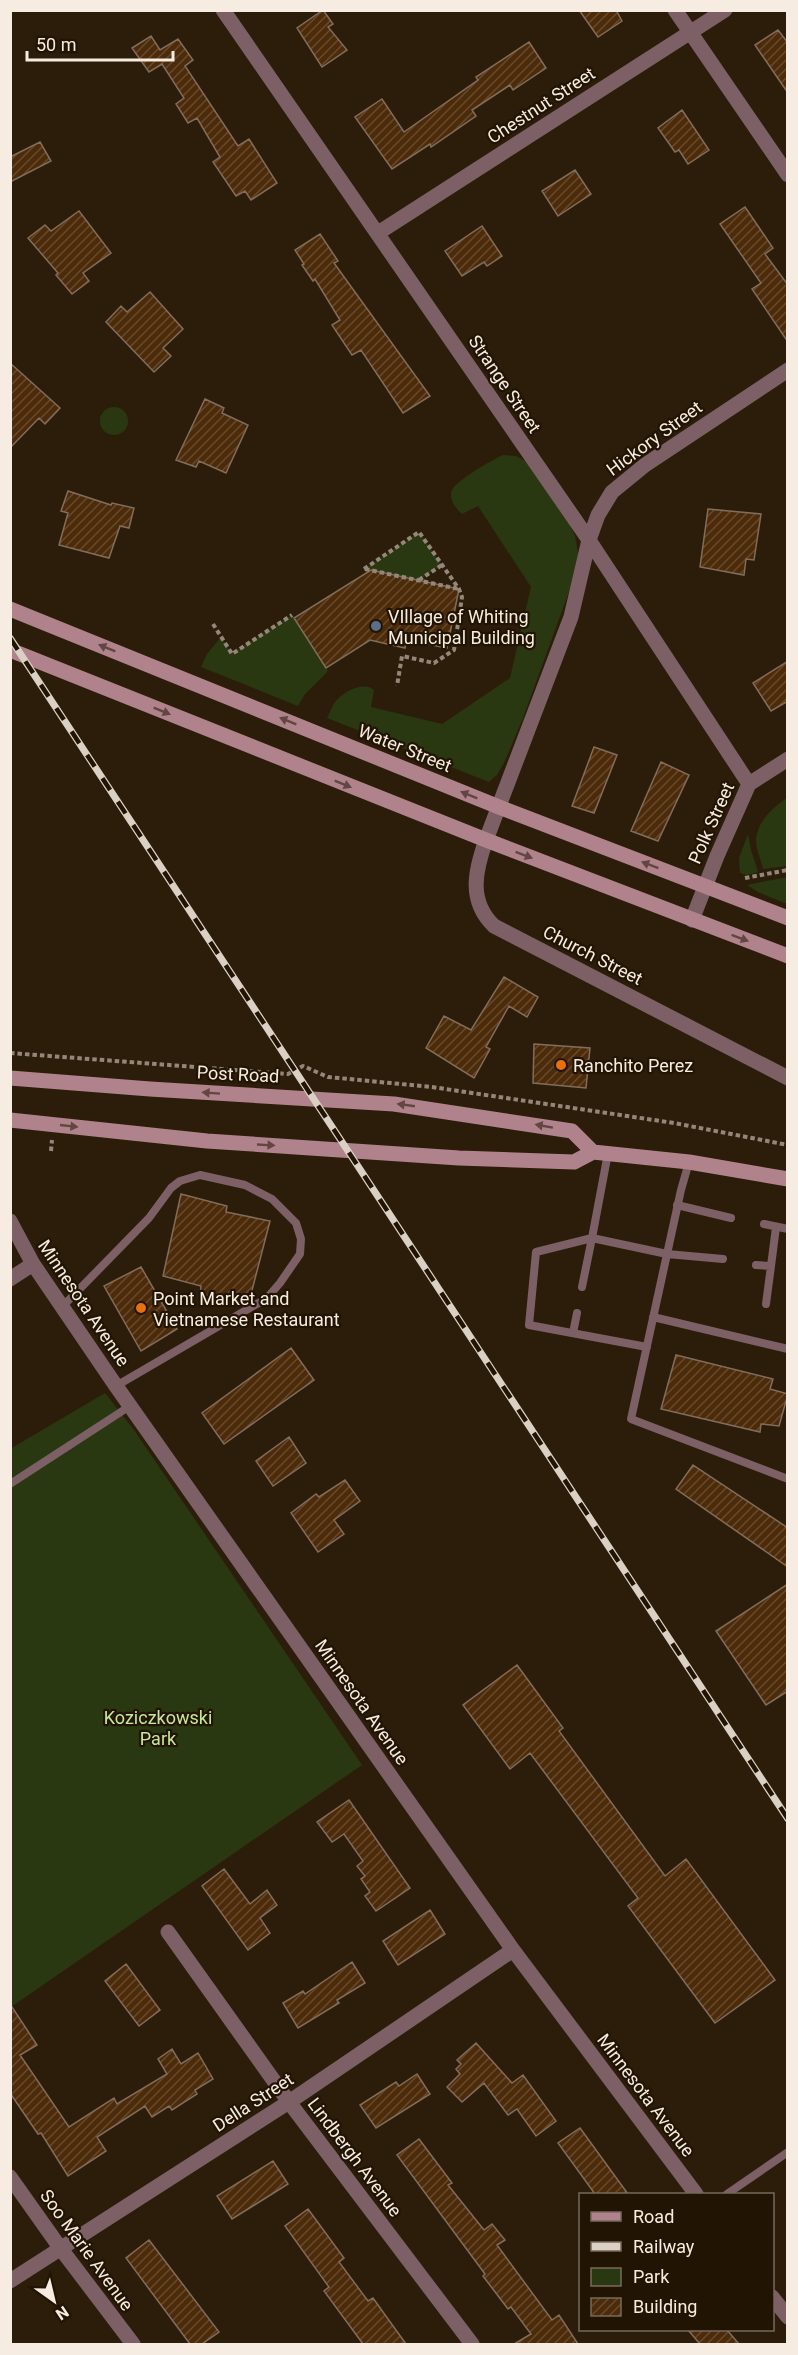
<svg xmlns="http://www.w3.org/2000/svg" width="798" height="2355" font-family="Roboto,sans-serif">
<defs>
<pattern id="building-hatch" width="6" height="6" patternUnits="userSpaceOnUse" patternTransform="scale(1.5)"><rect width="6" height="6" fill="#4c2b0a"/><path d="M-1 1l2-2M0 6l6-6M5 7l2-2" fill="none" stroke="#674a2d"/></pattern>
</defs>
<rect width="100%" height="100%" fill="#2c1d0b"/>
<path fill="#293811" d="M100 421a14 14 0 1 1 28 0a14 14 0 1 1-28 0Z
M503,455L516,456L527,462L570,525L575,536L578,553L574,578L523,718L504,763L497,775L489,782L327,718C330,713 332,705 336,701C344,691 364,681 374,690L371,707L442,724L510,678L531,587L478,506L462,514C456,509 448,499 452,490C457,480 492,460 503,455Z
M419,532L442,565L419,580L364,569Z
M292,615L328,671L305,694L298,706L201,667L207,654L221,637L232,653Z
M787,798V866L763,869C761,860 756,849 756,840C757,822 773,807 787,798Z
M748,834L751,850L758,872L747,875L740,873L739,858Z
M787,877V904L758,892L747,885Z
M105,1393L134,1430L362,1765L11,2007L10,1449Z"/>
<path fill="url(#building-hatch)" stroke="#826d5b" stroke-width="1.5" d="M323,10L333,24L328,27L347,50L322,67L297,28Z
M579,10H616L622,21L598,37Z
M778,30L788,43V93L755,45Z
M151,36L160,50L178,39L193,60L185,66L238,146L249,139L277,183L251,200L245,191L236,196L213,162L220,157L197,118L188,123L176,104L184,98L162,64L149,72L132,48Z
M529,42L546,68L513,90L510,85L472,110L476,116L431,147L430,144L392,169L355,117L382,99L404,132L478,80L476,77Z
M682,110L709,150L688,164L679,150L675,152L658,128Z
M40,142L51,161L10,182V157Z
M575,170L591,194L558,216L542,191Z
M745,207L773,248L765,254L788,285V342L752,289L761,283L720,224Z
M79,211L111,253L83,273L89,281L72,294L56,275L58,273L28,238L45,225L51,231Z
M482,226L502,256L487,266L484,262L462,276L445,251Z
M320,234L338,261L334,263L430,396L403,413L361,350L352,355L332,325L340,320L315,279L313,281L302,265L304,264L295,250Z
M150,292L183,329L163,348L171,356L154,372L106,322L121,306L127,312Z
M10,363L60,408L45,424L39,418L10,448Z
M205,399L224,408L222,413L248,425L226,473L199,461L196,467L176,460Z
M68,491L111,505L112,503L134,508L129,528L120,526L109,558L59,545L68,513L61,511Z
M708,509L761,514L754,560L746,559L744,575L700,567Z
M371,570L459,589L447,648L407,640L405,648L370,640L326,668L294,618Z
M788,661V701L771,711L753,683Z
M594,747L617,755L594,813L572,806Z
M661,762L689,775L658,841L631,831Z
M504,977L538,997L527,1017L509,1006L486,1047L490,1049L474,1078L426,1048L444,1016L471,1030Z
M534,1044L590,1048L586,1088L533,1083Z
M181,1194L227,1206L226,1212L270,1221L250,1298L240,1296L238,1305L200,1296L201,1286L163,1276Z
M141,1267L177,1329L141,1351L104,1286Z
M291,1348L314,1380L224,1444L202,1413Z
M676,1355L773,1379L770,1389L788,1394L779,1426L761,1424L760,1432L661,1409Z
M289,1437L306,1463L273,1486L256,1461Z
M693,1465L788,1528V1567L676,1489Z
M345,1480L360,1501L334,1520L344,1534L318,1552L291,1513L316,1494L319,1497Z
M788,1584V1691L766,1705L716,1631Z
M517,1665L563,1728L559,1731L665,1876L686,1859L775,1980L715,2023L628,1906L638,1898L530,1753L510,1769L463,1705Z
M349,1800L410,1888L376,1911L365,1896L370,1892L361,1879L365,1876L357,1866L363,1861L344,1834L332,1842L317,1822Z
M224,1869L250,1904L267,1890L277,1905L260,1918L270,1933L248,1950L202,1886Z
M430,1910L445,1934L398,1965L383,1941Z
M352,1962L365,1983L337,2000L339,2003L298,2028L283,2003L303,1991L305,1994Z
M126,1964L160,2010L139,2026L105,1981Z
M10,2004L37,2045L20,2055L69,2127L114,2098L117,2104L167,2074L158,2059L172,2049L181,2064L198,2053L213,2079L195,2090L197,2094L172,2110L169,2106L152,2117L145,2106L97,2137L106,2151L68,2176L41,2133L38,2134L10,2093Z
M476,2043L512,2083L523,2075L556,2121L536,2136L517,2109L508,2115L484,2083L462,2102L447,2087L460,2074L456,2069L461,2064L457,2060Z
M417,2074L430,2094L376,2128L360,2105L396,2082L399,2086Z
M580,2128L628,2194H595L558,2143Z
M419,2139L452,2183L448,2185L484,2230L492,2224L505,2240L497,2245L552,2320L559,2315L578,2344H514L531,2334L511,2307L508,2309L483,2276L485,2274L397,2155Z
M273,2161L288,2184L232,2219L217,2196Z
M308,2209L344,2258L339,2262L368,2301L373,2298L406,2344H363L324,2291L329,2287L285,2226Z
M149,2240L219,2332L202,2344H190L126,2258Z
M688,2330H727L739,2344H700Z"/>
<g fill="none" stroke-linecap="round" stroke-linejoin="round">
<path stroke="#948779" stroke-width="4" stroke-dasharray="4.5 3" stroke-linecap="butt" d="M364,569L419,532L459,589L462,597L454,650L434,663L402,656L397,686
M365,569L459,589
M419,580L442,565
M213,624L232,654L292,615
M745,878L788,870
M10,1053L288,1074L303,1066L328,1077L432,1087L674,1123L788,1145
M51,1151L52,1140"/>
<path stroke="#7c6065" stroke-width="8" d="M608,1153L592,1238L667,1254L723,1259
M689,1162L681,1190L631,1419L788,1479
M677,1205L731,1218
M764,1224L788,1229
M756,1265L771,1266L776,1227
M582,1287L592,1238L536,1252L529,1325L647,1347
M766,1304L771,1266
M62,1307L149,1218L171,1188L180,1181L200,1175L245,1185L272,1199L296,1223L301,1239L300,1254L280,1283L267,1298L116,1386
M653,1317L788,1349
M573,1333L577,1313
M10,1484L130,1406
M727,2194L788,2152"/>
<path stroke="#7c6065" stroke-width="15" d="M223,10L589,540L749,784
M675,10L788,175
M378,233L725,10
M788,370L645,465L612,492L598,515L589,540L571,617L486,840C475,871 468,901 494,926L788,1078
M692,920L717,856L749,784L788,759
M10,1221L33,1264L116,1386L513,1950L696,2194
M10,1279L33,1264
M168,1932L289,2102L472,2344
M10,2177L61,2249L133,2344
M10,2281L289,2102L513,1950
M772,2297L788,2317"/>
<path stroke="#b0838c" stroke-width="15" d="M10,609L499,807L788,918
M10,650L486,840L788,956
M10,1078L150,1089L394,1104L572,1131L593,1152
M10,1120L207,1141L459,1158L574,1162L593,1152L689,1162L788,1179"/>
<g stroke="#dbd0c4" stroke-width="7">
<path id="rail" d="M10,638L788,1819"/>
</g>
<use href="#rail" stroke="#221403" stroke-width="4.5" stroke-dasharray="14" stroke-linecap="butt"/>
</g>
<defs><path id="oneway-solid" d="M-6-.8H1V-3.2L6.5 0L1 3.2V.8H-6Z" transform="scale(1.5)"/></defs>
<g fill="#624641">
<use href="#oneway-solid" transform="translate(107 648) rotate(-158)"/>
<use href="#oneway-solid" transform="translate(162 711) rotate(22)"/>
<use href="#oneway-solid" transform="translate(288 721) rotate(-158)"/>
<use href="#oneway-solid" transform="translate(343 784) rotate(22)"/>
<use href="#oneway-solid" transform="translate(469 795) rotate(-158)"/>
<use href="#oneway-solid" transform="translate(524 855) rotate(21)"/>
<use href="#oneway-solid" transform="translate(650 865) rotate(-159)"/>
<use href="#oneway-solid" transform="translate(740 938) rotate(21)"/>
<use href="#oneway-solid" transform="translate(211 1093) rotate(-176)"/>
<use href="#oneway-solid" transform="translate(406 1105) rotate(-172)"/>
<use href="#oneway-solid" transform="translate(69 1126) rotate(6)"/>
<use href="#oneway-solid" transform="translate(544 1126) rotate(-170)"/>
<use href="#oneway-solid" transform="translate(266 1145) rotate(3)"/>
</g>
<circle fill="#5c6f8a" stroke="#221403" stroke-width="2" cx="376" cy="626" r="6"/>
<g fill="#e8710a" stroke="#221403" stroke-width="2">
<circle cx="561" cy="1065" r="6"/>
<circle cx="141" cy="1308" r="6"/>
</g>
<g text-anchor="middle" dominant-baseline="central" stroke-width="4.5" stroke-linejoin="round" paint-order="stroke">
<g font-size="18" fill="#f7ece1" stroke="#221403">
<text transform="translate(541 105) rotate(-33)">Chestnut Street</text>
<text transform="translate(505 384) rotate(56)">Strange Street</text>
<text transform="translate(654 438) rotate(-36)">Hickory Street</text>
<text transform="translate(405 748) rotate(22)">Water Street</text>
<text transform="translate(711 823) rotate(-66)">Polk Street</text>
<text transform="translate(593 955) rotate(27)">Church Street</text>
<text transform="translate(238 1074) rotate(3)">Post Road</text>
<text transform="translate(84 1303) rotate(56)">Minnesota Avenue</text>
<text transform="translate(362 1702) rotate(55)">Minnesota Avenue</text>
<text transform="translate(646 2095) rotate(53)">Minnesota Avenue</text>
<text transform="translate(253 2102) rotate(-33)">Della Street</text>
<text transform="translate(355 2157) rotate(53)">Lindbergh Avenue</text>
<text transform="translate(87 2250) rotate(54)">Soo Marie Avenue</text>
</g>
<g font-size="18" fill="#f7ece1" stroke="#221403" text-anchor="start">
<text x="388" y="616">VIllage of Whiting<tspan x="388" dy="21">Municipal Building</tspan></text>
<text x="573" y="1065">Ranchito Perez</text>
<text x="153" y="1298">Point Market and<tspan x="153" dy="21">Vietnamese Restaurant</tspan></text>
</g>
<g font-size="18" fill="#c6e896" stroke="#221403">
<text x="158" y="1717">Koziczkowski<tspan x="158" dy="21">Park</tspan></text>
</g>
</g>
<rect width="798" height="2355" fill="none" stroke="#f7ece1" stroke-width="24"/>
<rect x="579" y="2193" width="195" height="138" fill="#221403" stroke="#776a5c" stroke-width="1.5"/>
<rect x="591" y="2212" width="30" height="9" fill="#b0838c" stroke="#776a5c" stroke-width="1.5"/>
<text x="633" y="2223" font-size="18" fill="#f7ece1">Road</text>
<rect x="591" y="2242" width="30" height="9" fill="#dbd0c4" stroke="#776a5c" stroke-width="1.5"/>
<text x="633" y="2253" font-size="18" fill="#f7ece1">Railway</text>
<rect x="591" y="2268" width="30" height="18" fill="#293811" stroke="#776a5c" stroke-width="1.5"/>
<text x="633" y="2283" font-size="18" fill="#f7ece1">Park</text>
<rect x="591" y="2298" width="30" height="18" fill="url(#building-hatch)" stroke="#776a5c" stroke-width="1.5"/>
<text x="633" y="2313" font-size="18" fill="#f7ece1">Building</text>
<g transform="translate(54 2301) rotate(146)" stroke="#221403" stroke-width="4.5" paint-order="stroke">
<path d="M0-4.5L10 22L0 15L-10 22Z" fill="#f7ece1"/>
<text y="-9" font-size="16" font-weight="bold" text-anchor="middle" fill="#f7ece1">N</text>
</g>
<path d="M27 51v9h146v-9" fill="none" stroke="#f7ece1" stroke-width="3"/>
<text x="36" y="51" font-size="18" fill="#f7ece1" stroke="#221403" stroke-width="4.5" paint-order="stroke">50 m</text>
</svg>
